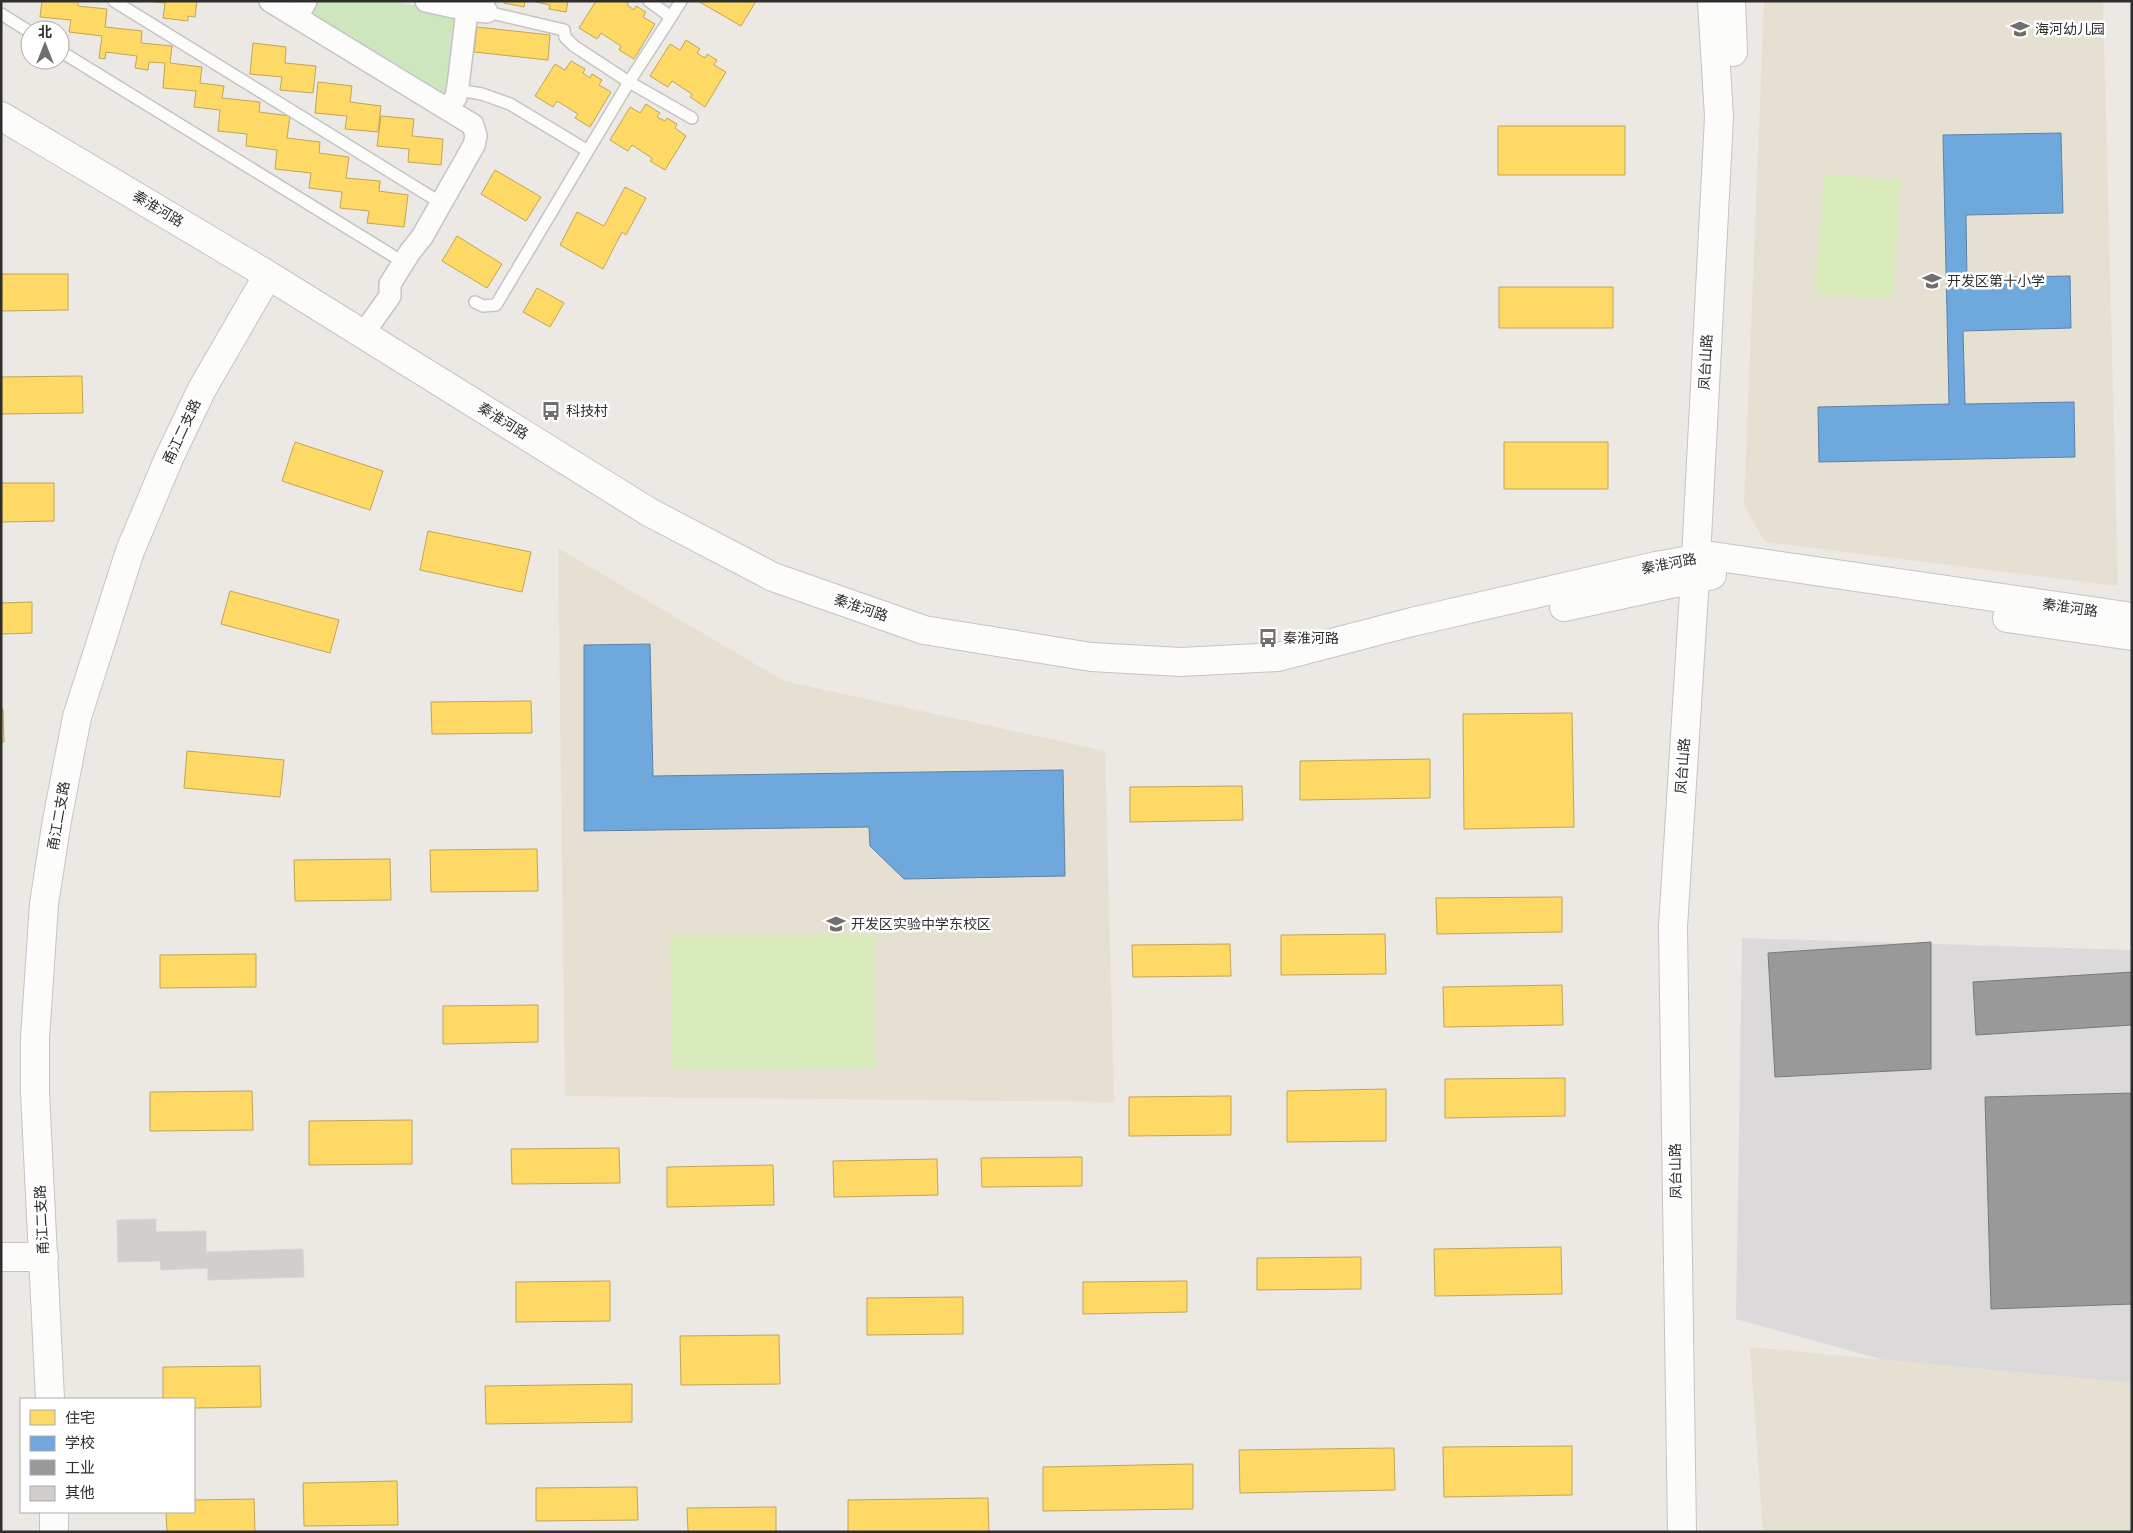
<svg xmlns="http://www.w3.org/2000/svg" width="2133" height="1533" font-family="'Fira Sans Condensed','Noto Sans SC',sans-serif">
<rect width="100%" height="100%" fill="#ece8e4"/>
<path fill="#dcd9db" d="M1742,938L2132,950V1383L1884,1360L1736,1319Z"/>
<path fill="#e6e0d3" d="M1764,1H2103L2118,586L1765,542L1744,506Z
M558,548L784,681L1105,751L1114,1102L565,1096Z
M1750,1347L2132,1383V1532H1763Z"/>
<path fill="#cee6be" d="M317,1H393L461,16L452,86L445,96L311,15Z"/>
<path fill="#d9eabb" d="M1824,174L1901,180L1892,299L1815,294Z
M875,934L876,1068L672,1070L670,936Z"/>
<path fill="#ffd966" stroke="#c0a655" d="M42,1H78V6L107,9L105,27L142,31L141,43L172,46L170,63L202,67L200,83L224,86L222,98L260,102L259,112L290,116L287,138L320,142L319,153L349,157L346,178L380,181L379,191L408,195L404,227L367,223L369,211L340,208L342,192L309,188L311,173L275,169L277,150L246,146L247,134L218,131L220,110L194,107L196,91L163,88L165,63L149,62L148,70L135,68L137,56L106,52L105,59L99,58L102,36L69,32L71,20L40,17Z
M147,1H197L195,17L188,16V21L163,18L165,3Z
M504,1H525L524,7L504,3Z
M532,1H568L566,12L549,9L550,5Z
M596,1H629L627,5L634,10L636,6L646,12L643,17L655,24L634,59L619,50L621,46L601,33L597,39L579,28Z
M698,1H756L741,26Z
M477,27L550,35L548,60L474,52Z
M686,40L700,49L697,53L705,58L707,54L717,60L714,65L726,72L705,107L690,97L692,94L672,81L668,87L650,76L670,44L680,50Z
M253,43L286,47L285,63L316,66L313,93L280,90L282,77L250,74Z
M571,61L585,69L583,73L590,78L592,74L602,80L599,85L611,92L590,127L575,118L578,114L557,101L553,107L535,96L555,64L565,70Z
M318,82L352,86L350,102L381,106L378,132L345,129L347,116L315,113Z
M646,104L660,113L657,117L665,121L667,118L677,124L675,128L686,136L665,170L650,161L652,158L632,145L628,151L610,140L630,107L640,113Z
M381,116L414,119L412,136L443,139L441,165L408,162L409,149L377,146Z
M1498,126H1625V175H1498Z
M495,170L541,197L526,221L481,194Z
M625,187L646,198L626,235L622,232L603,269L560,245L577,212L604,226Z
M457,236L502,264L487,288L442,261Z
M1,274H68V310L1,311Z
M1499,287H1613V328H1499Z
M537,288L564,303L550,327L523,312Z
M82,376L83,413L1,414V377Z
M295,442L383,471L370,510L282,481Z
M1504,442H1608V489H1504Z
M1,483H54V521L1,522Z
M428,531L531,552L522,592L420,570Z
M230,591L339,620L330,653L221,624Z
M32,602V633L1,634V603Z
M531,701L532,733L432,734L431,702Z
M1,709H3L4,742H1Z
M1572,713L1574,827L1464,829L1463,714Z
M187,751L284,760L280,797L184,788Z
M1430,759V798L1300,800V761Z
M1242,786L1243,820L1130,822V787Z
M537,849L538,891L431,892L430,850Z
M390,859L391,900L295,901L294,860Z
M1562,897V932L1437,934L1436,898Z
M1385,934L1386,974L1281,975V935Z
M1230,944L1231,976L1133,977L1132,945Z
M256,954V987L160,988V955Z
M1562,985L1563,1025L1444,1027L1443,987Z
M538,1005V1042L443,1044V1006Z
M1565,1078V1116L1445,1118V1079Z
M1386,1089V1141L1287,1142V1091Z
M252,1091L253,1130L150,1131V1092Z
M1231,1096V1135L1129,1136V1097Z
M412,1120V1164L309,1165V1121Z
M619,1148L620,1183L512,1184L511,1149Z
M1082,1157V1186L982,1187L981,1158Z
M937,1159L938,1195L834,1197L833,1161Z
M773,1165L774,1205L667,1207V1167Z
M1561,1247L1562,1294L1435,1296L1434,1249Z
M1361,1257V1289L1257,1290V1258Z
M610,1281V1321L516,1322V1282Z
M1187,1281V1312L1083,1314V1282Z
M963,1297V1334L867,1335V1298Z
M779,1335L780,1384L681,1385L680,1336Z
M260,1366L261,1407L194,1408V1399H163V1367Z
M632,1384V1422L486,1424L485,1386Z
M1572,1446V1495L1444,1497L1443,1447Z
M1394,1448L1395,1490L1240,1493L1239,1450Z
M1193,1464V1509L1043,1511V1467Z
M397,1481L398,1525L304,1526L303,1483Z
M637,1487L638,1520L536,1521V1488Z
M988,1498L989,1532H848V1500Z
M254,1499L255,1532H167L166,1512H194V1500Z
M776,1507V1532H688L687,1508Z"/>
<path fill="#6fa8dc" stroke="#5c83a8" d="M2061,133L2063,213L1966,215L1967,278L2070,276L2071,328L1963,331L1965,404L2074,402L2075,457L1819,462L1818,407L1949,404L1943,135Z
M650,644L653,776L1063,770L1065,876L904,879L870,846L869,827L584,831V645Z"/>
<path fill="#999" stroke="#797979" d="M1931,942V1069L1775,1077L1768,953Z
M2132,972V1025L1976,1035L1973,982Z
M2132,1093V1304L1991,1309L1985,1097Z"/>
<path fill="#d1cecb" stroke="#d7d4d0" d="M156,1219V1232L206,1231V1252L303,1249L304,1277L208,1280V1268L161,1270L160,1261L118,1262L117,1220Z"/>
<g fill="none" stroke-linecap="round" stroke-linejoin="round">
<g stroke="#c5c4c5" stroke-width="14">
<path id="lane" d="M114,1L441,203
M489,1L487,12L564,30L565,37L574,46L629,82L692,118
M1,14L30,32
M671,17L681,1
M60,51L403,262
M457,90L482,94L510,104L588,151
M475,302L483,306L496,305L629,82L671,17L649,1"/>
</g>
<g stroke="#c5c4c5" stroke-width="24">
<path id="street" d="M270,1L473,125L476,136L474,145L422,237L410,252L390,284V296L363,334
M426,1L467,10L487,12
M297,17L306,1
M448,108L456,97L458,86L467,10"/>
</g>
<g stroke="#c5c4c5" stroke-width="30">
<path id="secondary" d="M1731,1L1733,52
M1,116L268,275L649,512L773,577L924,630L1091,657L1181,662L1278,657L1412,622L1656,566L1712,556L2132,617
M1564,607L1712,575
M2007,618L2132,636
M1,1257H44
M50,1399L35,1093V1038L44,904L57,820L77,717L130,551L169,458L202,389L268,275
M54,1512V1532
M1682,1532L1673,927L1695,577L1719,117L1712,1"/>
</g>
<use href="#lane" stroke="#fcfcfb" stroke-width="11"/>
<use href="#street" stroke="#fcfcfb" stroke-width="21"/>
<use href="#secondary" stroke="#fcfcfb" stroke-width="28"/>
</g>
<defs>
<g id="school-bare" transform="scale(1.5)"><path d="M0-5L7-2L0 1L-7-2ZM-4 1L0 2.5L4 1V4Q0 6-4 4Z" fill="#706f6e" stroke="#fff" stroke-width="2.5" paint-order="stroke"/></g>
<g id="bus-bare" transform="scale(1.5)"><path d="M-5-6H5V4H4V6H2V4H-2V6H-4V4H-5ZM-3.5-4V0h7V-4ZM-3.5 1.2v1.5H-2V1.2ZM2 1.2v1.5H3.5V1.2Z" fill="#706f6e" stroke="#fff" stroke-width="2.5" paint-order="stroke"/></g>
</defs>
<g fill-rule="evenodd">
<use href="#school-bare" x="2020" y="29"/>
<use href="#school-bare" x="1932" y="281"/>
<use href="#bus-bare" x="551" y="411"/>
<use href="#bus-bare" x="1268" y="638"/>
<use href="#school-bare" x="836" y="924"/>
</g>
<g text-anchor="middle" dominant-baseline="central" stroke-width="5" stroke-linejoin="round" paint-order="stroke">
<g font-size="14" fill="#2e2e2e" stroke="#fff" text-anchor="start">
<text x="2035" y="29">海河幼儿园</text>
<text x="1947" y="281">开发区第十小学</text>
<text x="566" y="411">科技村</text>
<text x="1283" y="638">秦淮河路</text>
<text x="851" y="924">开发区实验中学东校区</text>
</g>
<g font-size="14" fill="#2e2e2e" stroke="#fff">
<text transform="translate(158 209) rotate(31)">秦淮河路</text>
<text transform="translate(1706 362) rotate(-87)">凤台山路</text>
<text transform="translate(503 421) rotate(32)">秦淮河路</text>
<text transform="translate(182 432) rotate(-65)">甬江二支路</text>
<text transform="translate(1669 564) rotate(-11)">秦淮河路</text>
<text transform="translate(861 608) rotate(19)">秦淮河路</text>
<text transform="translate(2070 608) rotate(8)">秦淮河路</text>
<text transform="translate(1683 766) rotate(-86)">凤台山路</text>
<text transform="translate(59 816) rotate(-80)">甬江二支路</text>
<text transform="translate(1676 1171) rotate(-91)">凤台山路</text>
<text transform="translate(42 1220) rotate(-93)">甬江二支路</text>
</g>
</g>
<rect width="2133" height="1533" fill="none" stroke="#2e2e2e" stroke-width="5"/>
<rect x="20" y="1398" width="175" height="115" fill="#ffffff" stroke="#ababab"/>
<rect x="30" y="1410" width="25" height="15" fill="#ffd966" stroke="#ababab"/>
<text x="65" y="1423" font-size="15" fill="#2e2e2e">住宅</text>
<rect x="30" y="1436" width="25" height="15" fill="#6fa8dc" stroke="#ababab"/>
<text x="65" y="1448" font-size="15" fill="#2e2e2e">学校</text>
<rect x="30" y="1460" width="25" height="15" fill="#999999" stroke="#ababab"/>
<text x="65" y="1473" font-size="15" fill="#2e2e2e">工业</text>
<rect x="30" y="1486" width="25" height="15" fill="#d1cecb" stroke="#ababab"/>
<text x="65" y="1498" font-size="15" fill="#2e2e2e">其他</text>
<g transform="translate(45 45)"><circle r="24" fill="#ffffff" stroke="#ababab"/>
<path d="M0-4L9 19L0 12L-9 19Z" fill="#706f6e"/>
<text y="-8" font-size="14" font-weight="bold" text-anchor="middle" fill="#2e2e2e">北</text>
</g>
</svg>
